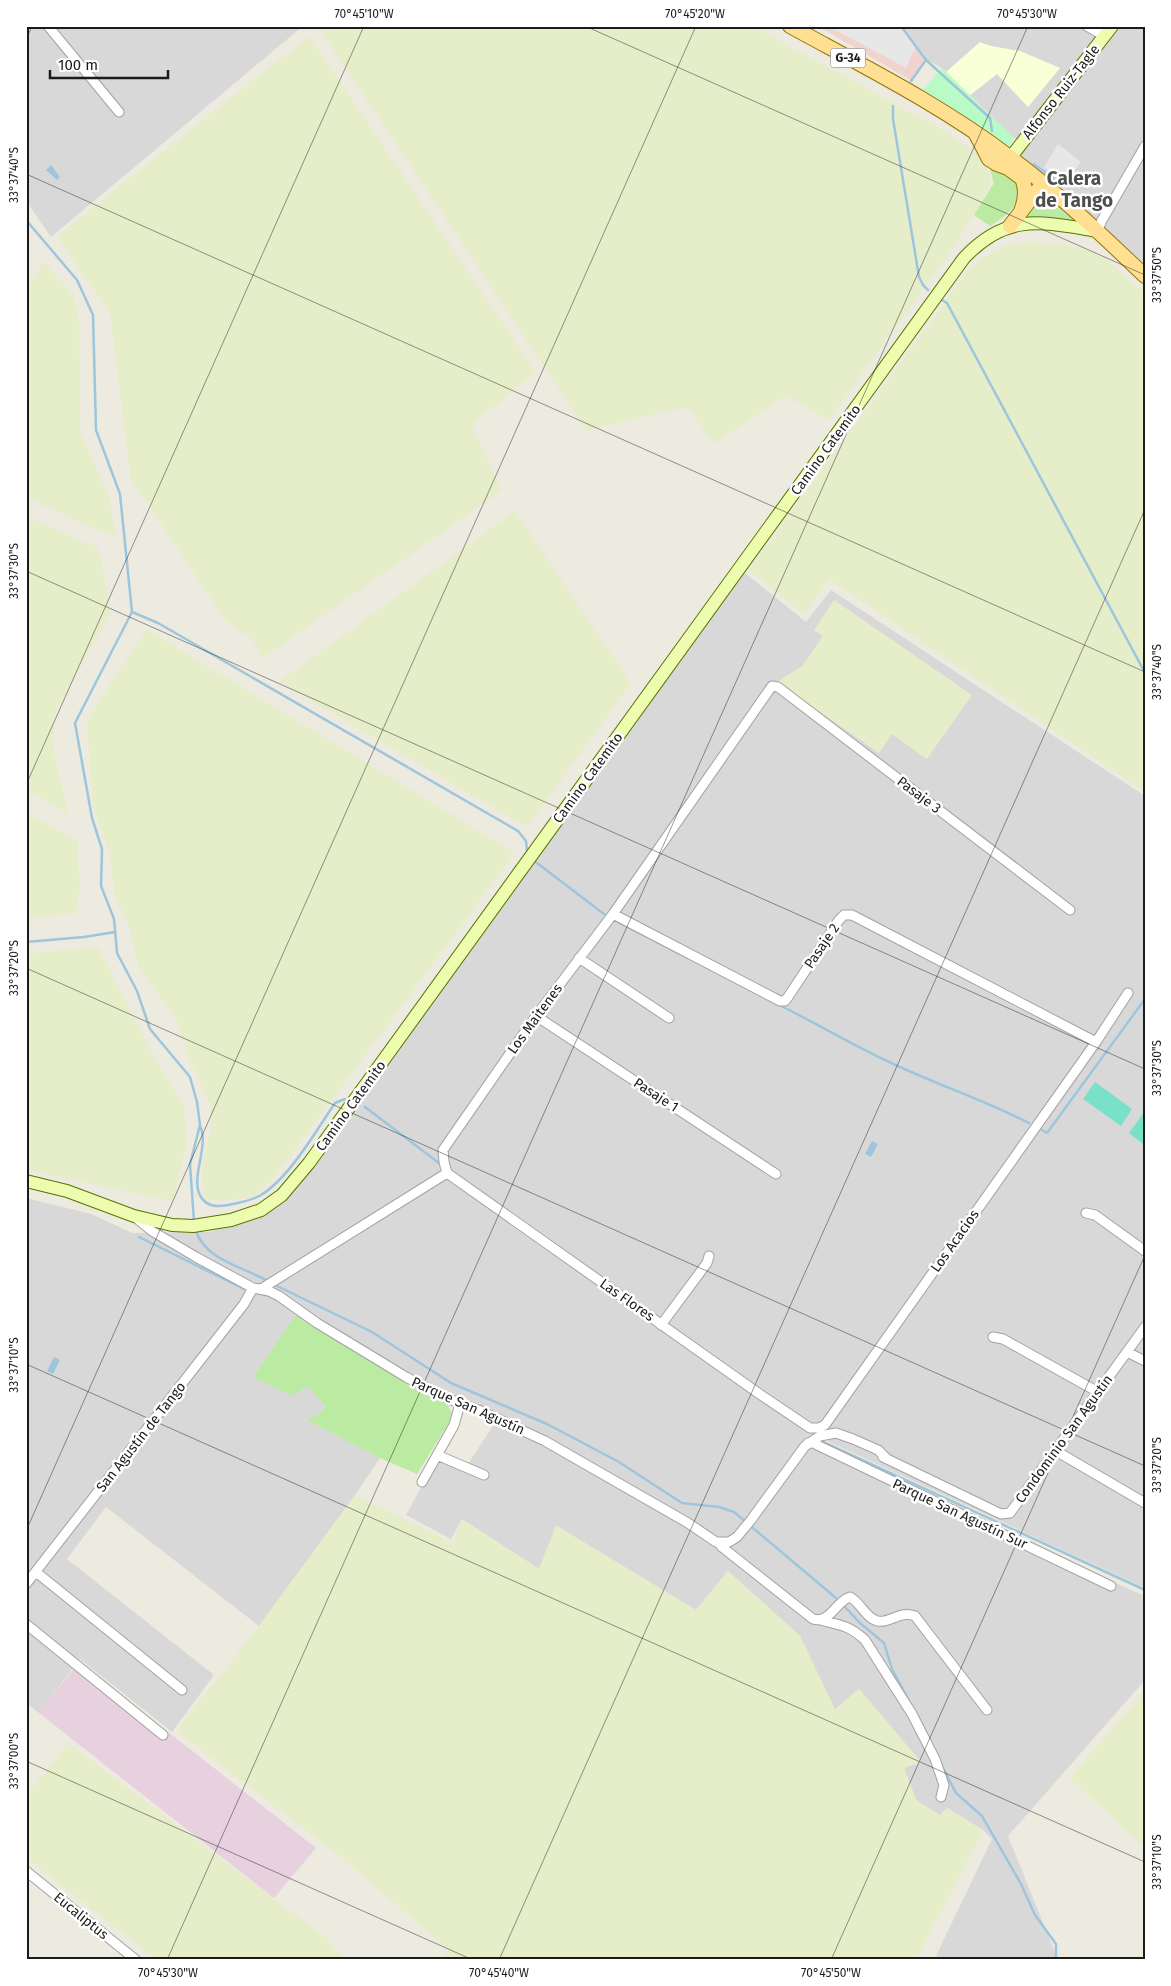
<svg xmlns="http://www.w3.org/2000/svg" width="1171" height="1986" font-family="'Fira Sans',sans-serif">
<rect width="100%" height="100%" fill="#edeadf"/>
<path fill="#d9d8d8" d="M26,26H303L51,237L26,201Z
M904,26H1145V264L1084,209L1020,157L1027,147L1014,138L942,68L927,60Z
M735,565L806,622L831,590L1145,796V1588L829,1442L822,1433L819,1441L883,1481L1145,1596V1680L1008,1836L1058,1960H942L936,1956L992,1839L983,1830L947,1808L940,1816L916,1800L904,1768L920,1761L859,1689L835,1710L800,1636L728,1571L696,1610L557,1526L539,1569L462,1519L451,1539L406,1515L437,1458L464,1470L497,1420L450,1403L298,1313L253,1377L307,1386L325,1406L323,1411L308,1420L380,1458L355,1495L259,1626L106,1507L67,1559L214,1675L172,1732L80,1659L39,1713L26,1703V1198L91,1214L132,1233L209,1232L256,1218L278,1206L334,1137Z"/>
<path fill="#f0d3cd" d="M818,26H904L927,60L912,81Z"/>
<path fill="#e7d1df" d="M79,1662L316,1848L274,1898L39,1713Z"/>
<path fill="#f9ffd6" d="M980,42L991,46L1020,51L1060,68L1028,107L997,74L969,96L946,72Z"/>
<path fill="#e6edc9" d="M321,26H752L947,132L976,152L984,161L991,178L986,193L976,212L950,252L828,420L786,396L714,443L687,407L586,430L321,31Z
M309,36L536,372L472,424L501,491L263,658L251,638L227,622L131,479L110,313L57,236Z
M1030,242L1060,244L1084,249L1108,261L1145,294V792L829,579L805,614L749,570L968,271L983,258L1007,245Z
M43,261L72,294L79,319L80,432L110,500L116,538L26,497V292Z
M515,511L631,683L527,827L279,682Z
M26,517L98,548L111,612L55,712L53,749L69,814L26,789Z
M834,600L972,695L927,759L892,734L879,753L777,682L802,666L823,636L814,630Z
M146,629L515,853L273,1179L251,1198L204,1201L202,1165L211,1129L210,1105L187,1053L178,1022L138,966L131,934L114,891L110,854L93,807L87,721Z
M26,812L77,841L80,888L75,913L26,919Z
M98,947L153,1055L184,1107L187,1140L173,1201L26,1170V954Z
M355,1495L453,1543L462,1519L539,1569L556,1526L696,1610L728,1571L800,1636L835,1709L859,1689L921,1762L904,1768L916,1800L940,1815L947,1808L983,1830L916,1960H440L449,1950L330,1848L176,1731L259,1626Z
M1145,1691V1848L1070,1778Z
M68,1743L326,1938L344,1960H157L26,1857V1789L33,1788Z"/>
<path fill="#bbeba2" d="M989,166L995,167L1016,181C1022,204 1008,215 990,226L974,215L994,183Z
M1040,193L1074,221L1043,216L1019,218Z
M296,1315L423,1393L448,1405L453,1416L417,1474L380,1458L307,1420L323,1411L325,1406L307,1386L292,1396L253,1377Z"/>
<path fill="#b8fbc7" d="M942,68L1014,138L1007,148L920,93Z"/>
<path fill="#79e1c7" d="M1095,1082L1132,1109L1121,1126L1083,1099Z
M1145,1111V1142L1143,1144L1129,1133Z"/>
<path fill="#e7e7e7" d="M828,26H901L915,48L906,68Z
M1058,144L1081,162L1065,184L1044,167Z"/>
<path fill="#9dc6dd" d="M51,165L60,177L57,180L46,170Z
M872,1141L878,1144L871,1157L865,1154Z
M54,1357L60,1360L53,1374L47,1371Z"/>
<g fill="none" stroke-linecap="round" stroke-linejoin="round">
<path stroke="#9dc6dd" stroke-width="2.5" d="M901,26L926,60L990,118L992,131
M911,81L926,60
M893,106V119L919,277L923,285L928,290
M1034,164L1059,183
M26,220L77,280L93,315L96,430L120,494L132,612L75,723L92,818L102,849L101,886L114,919L117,953L137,991L150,1029L190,1077L197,1102L200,1125L190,1164L194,1222
M942,300L947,303L1145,673
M132,612L158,623L518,831L526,841L527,851
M533,860L604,914
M614,920L688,958
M26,942L84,937L115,932
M777,1004C814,1022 849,1043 885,1060C932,1083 982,1099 1029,1123
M365,1107L439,1163
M200,1126C210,1146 189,1179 201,1197C207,1207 217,1207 228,1205C238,1203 251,1201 261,1195C289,1178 316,1131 335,1103L345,1099
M1042,1130L1047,1133L1145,999
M196,1231C206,1261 244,1267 268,1281
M139,1237L244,1289
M273,1284L372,1332L451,1383L547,1424L619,1462L682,1503L719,1507L734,1512L836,1598
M257,1293L270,1296
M823,1442L1145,1590
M844,1606L860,1623L884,1643L892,1669L909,1701
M941,1764L956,1793L982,1816L1021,1884L1035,1915L1056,1944V1960"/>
<g stroke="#a2a2a2" stroke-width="11">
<path id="minor" d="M48,26L119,112
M1087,26L1104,36
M1098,231L1101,222L1145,146
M613,914L780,1001H785L788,997L839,920L844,915H852L1096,1042
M579,958L669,1018
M536,1016L776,1174
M447,1173L761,1395L810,1428H819L825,1425L1096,1042L1128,993
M447,1173L444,1162L443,1150L536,1016L613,914L772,686L778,687L1070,910
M1086,1213L1095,1215L1145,1251
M136,1218L152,1231L196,1257L253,1288L269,1291L279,1296L317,1323L406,1377L446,1398L481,1411L545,1441L688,1523L716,1542H729L737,1537L751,1520L805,1446L820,1436L836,1433L853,1439L878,1450L887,1459
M261,1289L447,1173
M661,1325L707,1263L709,1256
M993,1337L1003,1339L1098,1392
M1127,1352L1145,1361
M808,1443H813L1111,1586
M1056,1451L1145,1503
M437,1455L484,1475
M883,1457L1001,1514L1010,1513L1145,1327
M422,1482L454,1425L460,1404
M719,1543L722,1547L813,1619C830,1624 836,1601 850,1597C861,1603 865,1617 877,1621C890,1624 899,1610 915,1616L987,1710
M36,1572L182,1690
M26,1584L244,1304L253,1288
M820,1620C840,1625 849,1625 865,1640L912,1714L935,1759L944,1785L941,1797
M26,1624L163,1735
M26,1871L136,1960"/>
</g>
<g stroke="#567300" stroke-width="14">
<path id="secondary" d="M1011,157L1112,26
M26,1181L67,1191L134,1216L172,1225L193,1226L231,1220L261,1210L282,1195L309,1163L964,258C1007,212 1042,222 1098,231"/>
</g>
<g stroke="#917600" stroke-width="16">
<path id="primary" d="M790,26C865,67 943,106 1011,158C1059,194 1102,235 1145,276
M976,134L989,159L997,164L1008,168L1023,179
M1019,171C1026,185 1027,196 1021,211
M1010,226L1043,183"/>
</g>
<use href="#minor" stroke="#fff" stroke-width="9"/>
<use href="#secondary" stroke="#edfcaf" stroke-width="12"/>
<use href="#primary" stroke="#ffdf92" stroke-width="14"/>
</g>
<path fill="none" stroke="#1b1b1b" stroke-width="1" stroke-opacity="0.45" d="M585,26L1145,275M26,40L32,26M26,174L1145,672M26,571L1145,1069M26,785L364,26M26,968L1145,1466M26,1364L1145,1862M26,1531L696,26M26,1761L473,1960M167,1960L1028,26M499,1960L1145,509M831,1960L1145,1255"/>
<g text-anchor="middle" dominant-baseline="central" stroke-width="5" stroke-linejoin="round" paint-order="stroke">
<rect fill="#fff" stroke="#5f5f5f" stroke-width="1" x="830.5" y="48.5" width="35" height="19" rx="4"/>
<g font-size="12" font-weight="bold" fill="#1b1b1b">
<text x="848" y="58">G-34</text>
</g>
<g font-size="14" fill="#1b1b1b" stroke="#fff">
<text transform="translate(1061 92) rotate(-52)">Alfonso Ruiz-Tagle</text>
<text transform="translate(826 450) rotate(-54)">Camino Catemito</text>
<text transform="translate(588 778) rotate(-54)">Camino Catemito</text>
<text transform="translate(919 795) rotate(37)">Pasaje 3</text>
<text transform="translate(822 946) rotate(-56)">Pasaje 2</text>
<text transform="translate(535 1019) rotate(-54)">Los Maitenes</text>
<text transform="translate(656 1095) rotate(33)">Pasaje 1</text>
<text transform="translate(351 1106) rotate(-54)">Camino Catemito</text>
<text transform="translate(955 1241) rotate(-55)">Los Acacios</text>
<text transform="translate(627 1300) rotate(35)">Las Flores</text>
<text transform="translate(468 1406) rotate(24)">Parque San Agustín</text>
<text transform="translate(141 1437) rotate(-52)">San Agustín de Tango</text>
<text transform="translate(1064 1439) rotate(-54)">Condominio San Agustín</text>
<text transform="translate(960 1514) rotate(25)">Parque San Agustín Sur</text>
<text transform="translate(81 1916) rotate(39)">Eucaliptus</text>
</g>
<g font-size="19" font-weight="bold" fill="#4e4e4e" stroke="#fff">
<text x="1074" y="178">Calera<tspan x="1074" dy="22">de Tango</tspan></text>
</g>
</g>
<rect width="1171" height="1986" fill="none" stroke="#ffffff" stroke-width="55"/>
<path d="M50 70v8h118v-8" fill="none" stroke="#1b1b1b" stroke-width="2.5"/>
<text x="58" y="70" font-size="15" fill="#1b1b1b" stroke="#ffffff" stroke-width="4" paint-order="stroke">100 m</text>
<rect x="28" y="28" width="1116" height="1930" fill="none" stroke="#1b1b1b" stroke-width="2"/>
<g font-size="12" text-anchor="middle" fill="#1b1b1b">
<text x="364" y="18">70°45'10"W</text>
<text x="695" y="18">70°45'20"W</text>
<text x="1027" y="18">70°45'30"W</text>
<text transform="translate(14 175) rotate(-90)" y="4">33°37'40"S</text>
<text transform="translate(1157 275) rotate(-90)" y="4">33°37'50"S</text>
<text transform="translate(14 571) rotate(-90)" y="4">33°37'30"S</text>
<text transform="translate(1157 672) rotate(-90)" y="4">33°37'40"S</text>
<text transform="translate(14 968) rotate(-90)" y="4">33°37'20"S</text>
<text transform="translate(1157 1068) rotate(-90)" y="4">33°37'30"S</text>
<text transform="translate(14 1365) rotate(-90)" y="4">33°37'10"S</text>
<text transform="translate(1157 1465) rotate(-90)" y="4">33°37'20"S</text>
<text transform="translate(14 1761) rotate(-90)" y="4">33°37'00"S</text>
<text transform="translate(1157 1862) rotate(-90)" y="4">33°37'10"S</text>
<text x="168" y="1977">70°45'30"W</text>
<text x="499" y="1977">70°45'40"W</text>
<text x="831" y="1977">70°45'50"W</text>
</g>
</svg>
